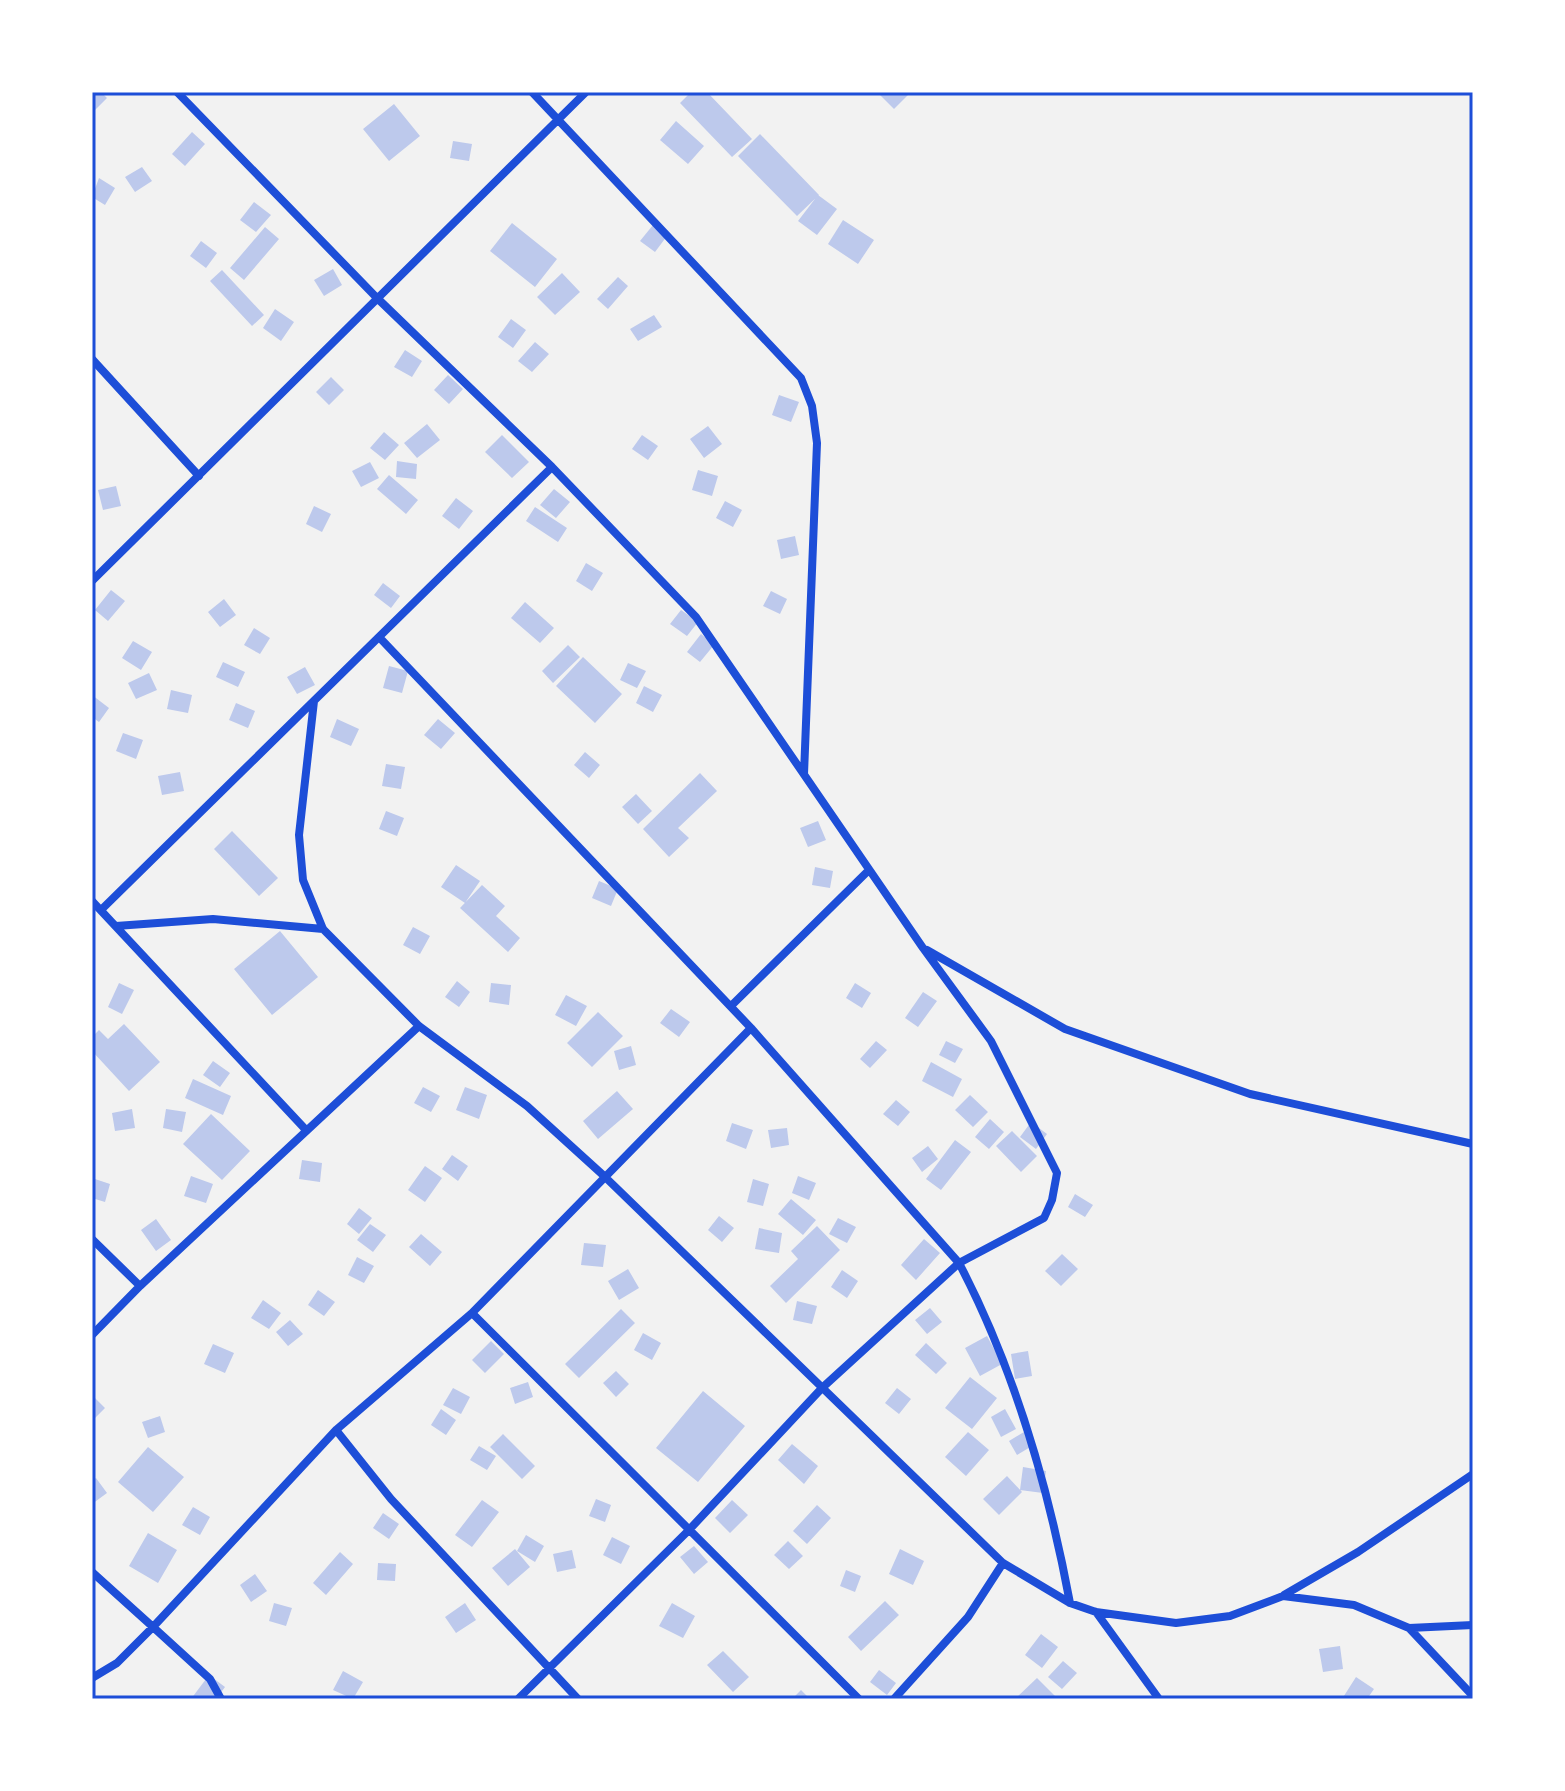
<svg xmlns="http://www.w3.org/2000/svg" width="1565" height="1791" font-family="Figtree,sans-serif">
<rect width="100%" height="100%" fill="#f2f2f2"/>
<path fill="#bdc9ec" d="M92,92H101L107,98L92,113Z
M691,92H707L752,139L732,157L680,103Z
M877,92H911L894,109Z
M394,104L420,136L389,161L363,129Z
M676,121L704,146L688,164L660,140Z
M192,132L205,144L185,166L172,154Z
M760,134L819,195L797,216L738,156Z
M453,141L472,144L469,161L450,158Z
M142,167L152,181L135,192L125,177Z
M99,178L115,188L105,205L92,197Z
M818,195L837,209L817,235L798,221Z
M254,202L271,215L256,232L240,220Z
M843,220L874,240L858,264L828,244Z
M512,223L557,259L535,287L490,251Z
M653,225L667,236L655,252L640,241Z
M265,227L279,239L244,280L230,268Z
M201,241L217,253L206,268L190,256Z
M333,269L342,285L324,296L314,280Z
M222,270L264,315L252,326L210,281Z
M562,273L580,292L555,315L537,297Z
M618,277L628,286L608,309L597,299Z
M275,309L294,322L281,341L263,328Z
M654,315L662,327L638,341L630,329Z
M511,319L526,330L513,348L498,337Z
M535,342L549,354L532,372L518,361Z
M405,350L422,361L412,377L394,367Z
M448,375L463,389L449,404L434,390Z
M331,377L344,390L329,405L316,392Z
M779,395L799,402L791,422L772,415Z
M427,424L440,440L417,458L404,443Z
M708,426L722,444L704,458L690,439Z
M384,432L399,445L385,460L370,448Z
M502,435L529,462L512,478L485,452Z
M642,435L658,446L648,460L632,449Z
M397,461L417,464L416,479L396,477Z
M370,462L379,478L361,487L352,471Z
M698,470L718,476L712,496L692,490Z
M389,475L418,500L406,514L377,489Z
M116,486L121,506L103,510L98,490Z
M554,489L570,502L556,518L540,505Z
M456,498L473,511L459,529L442,516Z
M725,501L742,510L733,527L716,518Z
M314,506L331,514L322,532L306,524Z
M535,507L567,528L558,542L526,521Z
M795,536L799,555L781,559L777,540Z
M586,563L603,573L592,591L576,581Z
M383,583L400,596L391,608L374,595Z
M111,590L125,601L108,621L95,610Z
M771,591L787,599L780,614L763,606Z
M224,599L236,615L220,627L208,612Z
M525,602L554,628L540,643L511,618Z
M681,610L698,622L687,636L670,624Z
M254,628L270,638L260,654L244,645Z
M701,634L714,645L700,662L687,652Z
M133,641L152,652L141,670L122,658Z
M568,645L580,657L553,683L542,671Z
M583,657L622,694L595,723L556,686Z
M223,662L245,672L238,687L216,677Z
M628,663L646,671L637,688L620,680Z
M389,666L408,671L402,693L383,688Z
M305,667L315,685L297,694L287,677Z
M149,673L157,690L136,699L128,683Z
M644,686L662,695L653,712L636,703Z
M171,690L192,695L188,713L167,709Z
M92,695L109,708L99,722L92,717Z
M236,703L255,711L248,728L229,720Z
M337,719L359,729L351,746L330,737Z
M438,719L455,733L441,749L424,735Z
M123,733L143,740L136,759L116,751Z
M585,752L600,765L589,778L574,765Z
M386,764L405,767L401,789L382,786Z
M180,772L184,791L162,795L158,776Z
M700,773L717,791L678,828L689,838L669,857L643,829Z
M636,794L652,811L638,824L622,807Z
M386,811L404,818L397,836L379,829Z
M818,821L826,840L808,847L800,828Z
M232,831L278,878L259,896L214,849Z
M456,865L480,881L465,903L441,887Z
M815,867L833,871L830,888L812,885Z
M599,881L618,889L611,906L592,898Z
M482,885L505,906L496,916L520,938L508,952L460,908Z
M413,927L430,936L420,954L403,945Z
M280,931L318,977L272,1015L234,969Z
M457,981L470,992L459,1007L445,997Z
M119,983L134,990L122,1014L108,1007Z
M491,983L511,985L509,1005L489,1002Z
M855,983L871,993L862,1008L846,998Z
M923,992L937,1001L918,1027L905,1018Z
M566,995L587,1006L576,1026L555,1015Z
M671,1009L690,1022L679,1037L660,1023Z
M598,1012L623,1036L592,1067L567,1043Z
M124,1024L160,1062L129,1091L92,1051V1037L99,1030L108,1039Z
M876,1041L887,1050L870,1068L860,1059Z
M946,1041L963,1049L955,1063L939,1055Z
M631,1046L636,1065L619,1070L614,1051Z
M213,1061L230,1073L220,1087L203,1075Z
M931,1062L962,1079L953,1097L922,1081Z
M193,1079L231,1096L223,1115L185,1098Z
M423,1087L440,1096L431,1112L414,1103Z
M465,1087L487,1095L479,1119L456,1110Z
M617,1091L633,1109L598,1139L583,1121Z
M970,1095L988,1112L973,1127L955,1110Z
M896,1100L910,1112L898,1126L883,1114Z
M132,1109L135,1128L115,1131L112,1113Z
M166,1109L186,1112L182,1132L163,1128Z
M211,1114L250,1151L222,1180L183,1144Z
M990,1119L1004,1132L989,1149L975,1137Z
M1031,1122L1047,1134L1036,1149L1020,1137Z
M732,1123L753,1130L746,1149L726,1141Z
M787,1128L789,1145L771,1148L768,1130Z
M1012,1131L1037,1156L1021,1172L996,1146Z
M955,1140L971,1152L941,1190L926,1179Z
M928,1146L938,1159L922,1172L912,1158Z
M452,1155L468,1166L458,1181L442,1169Z
M302,1160L322,1163L320,1182L299,1179Z
M425,1166L442,1178L425,1202L408,1190Z
M191,1176L213,1184L206,1203L184,1196Z
M798,1176L816,1183L809,1200L792,1193Z
M92,1178L110,1184L105,1202L92,1198Z
M753,1179L769,1184L763,1206L747,1202Z
M1075,1194L1093,1205L1085,1217L1068,1207Z
M791,1199L816,1220L803,1235L778,1214Z
M359,1208L372,1218L359,1234L347,1224Z
M719,1216L734,1228L722,1242L708,1230Z
M838,1218L856,1227L847,1243L829,1234Z
M156,1219L171,1240L156,1251L141,1230Z
M370,1224L386,1235L373,1252L357,1240Z
M817,1226L840,1250L786,1303L770,1286L798,1259L791,1251Z
M759,1228L782,1233L779,1253L755,1249Z
M421,1234L442,1252L430,1266L409,1247Z
M924,1239L940,1253L916,1280L901,1265Z
M584,1243L606,1245L603,1267L581,1265Z
M1062,1254L1078,1269L1061,1286L1045,1271Z
M357,1257L374,1266L364,1283L348,1275Z
M628,1269L639,1288L619,1300L608,1281Z
M842,1270L858,1281L847,1298L831,1287Z
M318,1290L335,1302L324,1316L308,1305Z
M263,1300L281,1313L269,1329L251,1318Z
M797,1301L817,1306L812,1324L793,1320Z
M930,1308L942,1322L927,1334L915,1320Z
M621,1309L635,1323L579,1378L565,1364Z
M290,1320L303,1334L288,1346L276,1332Z
M643,1333L661,1343L652,1360L634,1350Z
M987,1336L1002,1364L980,1376L965,1348Z
M491,1341L504,1354L485,1373L472,1360Z
M926,1343L947,1363L936,1374L915,1355Z
M213,1344L234,1353L225,1373L204,1364Z
M1028,1351L1032,1376L1015,1379L1011,1354Z
M616,1371L629,1384L616,1397L603,1383Z
M970,1377L997,1398L972,1429L945,1408Z
M528,1382L533,1397L515,1404L510,1388Z
M453,1388L470,1397L461,1414L443,1405Z
M897,1388L911,1399L899,1414L885,1403Z
M703,1391L745,1426L698,1482L656,1448Z
M92,1395L105,1408L92,1421Z
M441,1409L456,1420L446,1435L431,1425Z
M1005,1409L1016,1429L1001,1437L991,1417Z
M160,1416L165,1432L148,1438L142,1422Z
M968,1432L989,1450L966,1476L945,1457Z
M1024,1432L1032,1446L1017,1455L1009,1441Z
M503,1434L535,1466L522,1479L490,1447Z
M792,1444L818,1466L804,1484L778,1460Z
M479,1446L496,1456L487,1470L470,1460Z
M148,1447L184,1477L153,1512L118,1482Z
M1023,1467L1046,1471L1043,1493L1020,1490Z
M1007,1476L1022,1492L999,1515L983,1499Z
M96,1478L107,1493L92,1504V1481Z
M596,1499L611,1505L605,1522L589,1516Z
M482,1500L499,1512L472,1547L455,1535Z
M732,1500L748,1515L730,1533L715,1518Z
M817,1505L831,1518L807,1544L793,1531Z
M193,1507L210,1517L200,1535L182,1525Z
M383,1513L399,1524L389,1539L373,1528Z
M148,1533L177,1550L158,1583L129,1566Z
M526,1535L544,1546L535,1562L517,1551Z
M612,1537L630,1546L621,1564L603,1555Z
M788,1541L803,1556L789,1569L774,1555Z
M694,1546L708,1562L694,1574L680,1557Z
M515,1549L530,1567L508,1586L492,1568Z
M900,1549L924,1561L913,1585L889,1574Z
M572,1550L576,1568L557,1572L553,1554Z
M340,1552L353,1564L326,1595L313,1583Z
M378,1563L396,1564L395,1581L377,1580Z
M846,1570L861,1576L855,1592L840,1586Z
M255,1574L267,1591L251,1602L240,1585Z
M885,1601L899,1615L861,1651L848,1637Z
M274,1603L292,1608L286,1626L269,1621Z
M465,1603L476,1620L456,1633L445,1617Z
M672,1603L695,1616L683,1638L659,1626Z
M1041,1634L1058,1647L1042,1668L1025,1655Z
M1340,1646L1343,1669L1323,1672L1319,1649Z
M723,1651L749,1677L733,1692L707,1665Z
M1063,1661L1077,1673L1062,1689L1048,1677Z
M879,1670L896,1683L887,1695L870,1682Z
M343,1671L363,1682L353,1699L333,1690Z
M209,1675L225,1687L216,1699H191Z
M1356,1677L1374,1689L1367,1699H1342Z
M1037,1678L1058,1699H1015Z
M801,1690L810,1699H792Z"/>
<g fill="none" stroke-linecap="round" stroke-linejoin="round">
<path stroke="#1d4ed8" stroke-width="8" d="M177,92L376,297L552,467L696,617L923,948L991,1041L1057,1173L1052,1200L1044,1218L959,1263C1015,1370 1048,1485 1070,1603
M532,92L801,378L812,406L817,443L804,774
M92,359L199,476
M92,581L586,92
M379,637L751,1028
M314,701L299,835L303,880L323,929L419,1026L527,1106L603,1175L1003,1563L1070,1603L1096,1612L1176,1623L1230,1616L1283,1596L1354,1605L1409,1628L1473,1696
M92,901L306,1130
M101,910L552,467
M116,926L213,919L323,929
M927,950L1065,1029L1250,1094L1473,1144
M731,1006L869,870
M92,1239L140,1286
M472,1313L859,1699
M92,1335L140,1286L419,1026
M336,1430L391,1499L578,1699
M92,1572L153,1627L336,1430L472,1313L751,1028L959,1263L822,1388L688,1531L518,1699
M1284,1595L1358,1552L1473,1474
M1096,1612L1159,1699
M1409,1628L1473,1625
M92,1678L117,1663L153,1627L210,1679L221,1699
M894,1699L968,1617L1003,1563"/>
</g>
<rect width="1565" height="1791" fill="none" stroke="#ffffff" stroke-width="188"/>
<rect x="94" y="94" width="1377" height="1603" fill="none" stroke="#1d4ed8" stroke-width="3"/>
</svg>
